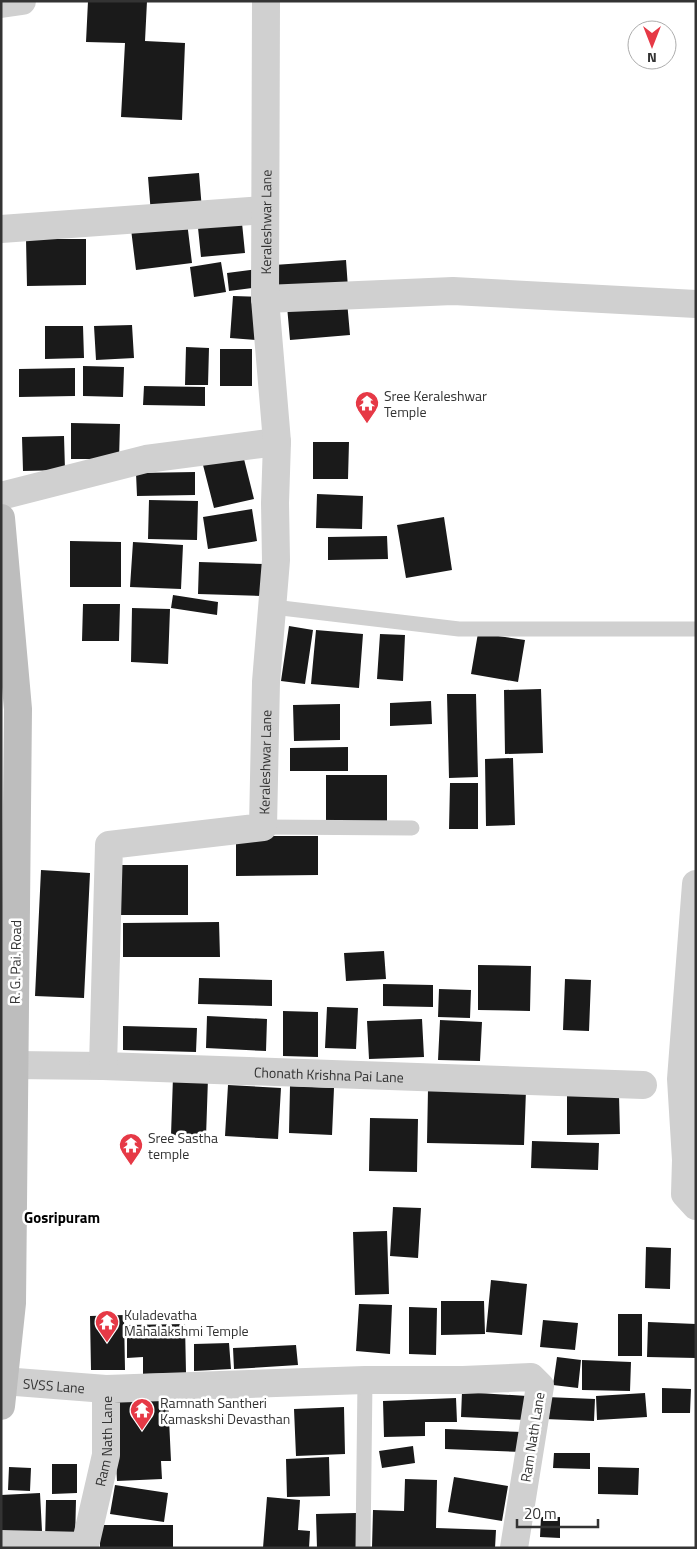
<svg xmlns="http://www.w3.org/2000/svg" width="697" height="1549" font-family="'Titillium Web',sans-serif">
<rect width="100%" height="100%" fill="#fff"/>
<path fill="#1a1a1a" d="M88,1H147L145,41L185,43L182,120L121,117L125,43L86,42Z
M199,173L202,210L151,214L148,177Z
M241,213L245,253L201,257L197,218Z
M187,222L192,263L136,270L131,229Z
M26,239H86V285L27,286Z
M346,260L348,288L276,293L274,265Z
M221,262L226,292L194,297L190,267Z
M258,269L260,287L229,291L227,273Z
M233,296L260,297L257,340L230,338Z
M347,301L350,335L290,340L287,306Z
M132,325L134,358L96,360L94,326Z
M45,326H83L84,358L45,359Z
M186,347L209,348L208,385H185Z
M220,349H252V386H220Z
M83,366L124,367L123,397L83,396Z
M75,368V396L19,397V369Z
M144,386L205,387V406L143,405Z
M71,423L120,424L119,459H71Z
M64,436L65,470L23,471L22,437Z
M313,442H349L348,479H313Z
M243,455L254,499L214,508L203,465Z
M195,472V495L137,496L136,473Z
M317,494L363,496L362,529L316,528Z
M149,500L198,501L197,540L148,539Z
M252,509L257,541L208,549L203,517Z
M444,517L452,570L406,578L397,525Z
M387,536L388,559L328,560V537Z
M70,541L121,542V587H70Z
M133,542L183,545L181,589L130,587Z
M199,562L264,564L262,596L198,594Z
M173,595L218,602L217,615L171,608Z
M83,604H120L119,641H82Z
M132,608L170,609L168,664L131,662Z
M289,626L313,630L305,684L281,681Z
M316,630L363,634L359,688L311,684Z
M478,633L525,640L518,682L471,674Z
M380,634L405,635L403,681L377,679Z
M541,689L543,753L505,754L504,690Z
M447,694H476L478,777L449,778Z
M431,701L432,724L390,726V703Z
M340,704V740L294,741L293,705Z
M348,747V771H290V748Z
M513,758L515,825L486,826L485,759Z
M326,775H387V823H326Z
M450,783H478V829H449Z
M236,836H318V875L236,876Z
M117,865H188V915H117Z
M41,870L90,873L84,998L35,996Z
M219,922L220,957H123V923Z
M384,951L386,979L346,981L344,953Z
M478,965L531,966L530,1011L478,1010Z
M199,978L272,980V1006L198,1004Z
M565,979L591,980L589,1031L563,1030Z
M383,984L433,985V1007L383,1006Z
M439,989L471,990L470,1018L438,1017Z
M327,1007L358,1008L356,1049L325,1048Z
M283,1011L318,1012V1057L283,1056Z
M207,1016L267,1019L266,1051L206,1048Z
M422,1019L424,1057L369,1059L367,1021Z
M440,1020L482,1022L480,1061L438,1060Z
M123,1026L197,1028L196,1052L123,1050Z
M173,1077L208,1078L206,1137L171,1135Z
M228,1085L281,1088L278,1139L225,1136Z
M290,1086L334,1088L332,1135L289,1133Z
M428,1089L526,1090L524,1145L427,1143Z
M619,1095L620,1134L567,1135V1096Z
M370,1118L418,1119L417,1172L369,1171Z
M532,1141L599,1143L598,1170L531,1168Z
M393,1207L421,1208L418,1258L390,1256Z
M387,1231L389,1294L355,1295L353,1232Z
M646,1247L671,1248L670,1289L645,1288Z
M491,1280L527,1284L522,1335L486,1332Z
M441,1301H484L485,1334L441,1335Z
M359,1304L392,1305L390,1354L356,1351Z
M409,1307L437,1308L436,1355L409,1354Z
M618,1314H642V1356H618Z
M124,1315L125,1370H91L90,1316Z
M543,1320L578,1323L575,1350L540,1347Z
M648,1322L696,1324V1358L647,1357Z
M185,1324L186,1373L143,1374V1357L127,1358V1325Z
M229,1343L231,1369L194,1371V1344Z
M296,1345L298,1365L234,1369L233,1348Z
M557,1357L581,1360L578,1388L553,1385Z
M582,1360L631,1362L630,1391L582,1390Z
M662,1388L691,1389L690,1413H662Z
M462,1392L527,1396L526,1420L461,1417Z
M645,1393L647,1417L597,1420L596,1396Z
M546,1397L595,1399L594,1421L545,1419Z
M168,1398L171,1461H161L162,1479L117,1481L113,1401Z
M456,1398L457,1422H425V1436L384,1437L383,1401Z
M344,1407L345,1454L296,1456L294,1409Z
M445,1429L523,1432L522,1452L445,1449Z
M413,1446L415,1463L382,1468L379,1451Z
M554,1453H590V1469L553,1468Z
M329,1457L330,1496L287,1497L286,1459Z
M52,1464H77V1493L52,1494Z
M9,1467L31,1468L30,1491L8,1490Z
M598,1467L639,1468L638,1495L598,1494Z
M454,1477L508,1486L502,1521L448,1512Z
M405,1479L437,1480L436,1528L496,1530L495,1548H372L373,1510L404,1511Z
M115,1485L168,1493L164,1522L110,1514Z
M40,1493L42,1531L1,1532V1495Z
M267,1497L300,1500L298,1530L310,1531L309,1548H263Z
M46,1500H76L75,1541L45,1540Z
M356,1513L357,1548H317L316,1514Z
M541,1517H560V1538L540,1537Z
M100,1525H173V1548H100Z"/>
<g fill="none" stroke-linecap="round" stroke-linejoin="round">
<path stroke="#d0d0d0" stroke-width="15" d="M273,607L459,629H696
M263,827L412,828
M363,1548L365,1380"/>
<g stroke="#d0d0d0" stroke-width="28">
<path d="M1,4L22,1"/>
<path d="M1,229L265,210"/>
<path d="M265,299L453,291L696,304"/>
<path d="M1,496L146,459L277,442"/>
<path d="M696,884L681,1079L686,1160L685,1194L696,1206"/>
<path id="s1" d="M14,1065L103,1066L643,1085"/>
<path id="s2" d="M103,1066L109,845L263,827L266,682L276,560L275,503L277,442L265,299L266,1"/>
<path id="s3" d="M3,1381L106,1389"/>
<path id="s4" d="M1,1544L85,1546L106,1455V1389L365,1380H463L531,1377L540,1386L514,1548"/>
</g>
<path stroke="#bdbdbd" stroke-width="28" d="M1,518L18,709L12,1303L1,1406"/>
</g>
<defs>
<g id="temple-pin" transform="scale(1.25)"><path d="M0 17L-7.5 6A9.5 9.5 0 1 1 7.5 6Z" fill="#e63946" stroke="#fff"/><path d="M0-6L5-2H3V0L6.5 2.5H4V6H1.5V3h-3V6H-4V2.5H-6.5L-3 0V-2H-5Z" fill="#fff"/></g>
</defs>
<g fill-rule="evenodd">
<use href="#temple-pin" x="367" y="403"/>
<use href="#temple-pin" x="131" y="1145"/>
<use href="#temple-pin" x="107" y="1322"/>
<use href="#temple-pin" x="142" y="1410"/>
</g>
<g text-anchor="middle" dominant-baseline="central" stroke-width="5" stroke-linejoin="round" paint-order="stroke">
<g font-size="14" fill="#333" stroke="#fff">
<text stroke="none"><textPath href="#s2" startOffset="982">Keraleshwar Lane</textPath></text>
<text stroke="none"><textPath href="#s2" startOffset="441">Keraleshwar Lane</textPath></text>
<text transform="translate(15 962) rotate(-89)">R. G. Pai. Road</text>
<text stroke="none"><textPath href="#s1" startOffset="315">Chonath Krishna Pai Lane</textPath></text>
<text stroke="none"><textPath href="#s3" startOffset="51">SVSS Lane</textPath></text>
<text transform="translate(532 1437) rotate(-81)">Ram Nath Lane</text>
<text stroke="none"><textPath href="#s4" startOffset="191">Ram Nath Lane</textPath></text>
</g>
<g font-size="14" fill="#333" stroke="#fff" text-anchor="start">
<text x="384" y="395">Sree Keraleshwar<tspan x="384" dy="16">Temple</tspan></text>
<text x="148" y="1137">Sree Sastha<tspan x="148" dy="16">temple</tspan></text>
<text x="124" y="1314">Kuladevatha<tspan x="124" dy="16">Mahalakshmi Temple</tspan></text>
<text x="160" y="1402">Ramnath Santheri<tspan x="160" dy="16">Kamaskshi Devasthan</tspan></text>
</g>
<g font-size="15" font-weight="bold" fill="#000" stroke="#fff">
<text x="62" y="1217">Gosripuram</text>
</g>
</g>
<rect width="697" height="1549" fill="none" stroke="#333333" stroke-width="5"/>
<g transform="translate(652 45) rotate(180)"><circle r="24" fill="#ffffff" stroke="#adadad"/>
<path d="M0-4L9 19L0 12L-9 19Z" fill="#e63946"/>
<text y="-8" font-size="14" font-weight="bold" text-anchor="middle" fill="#333333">N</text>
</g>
<path d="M517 1519v8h81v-8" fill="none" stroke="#333333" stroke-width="2.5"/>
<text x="524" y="1519" font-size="15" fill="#333333" stroke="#ffffff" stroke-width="4" paint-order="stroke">20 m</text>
</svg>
